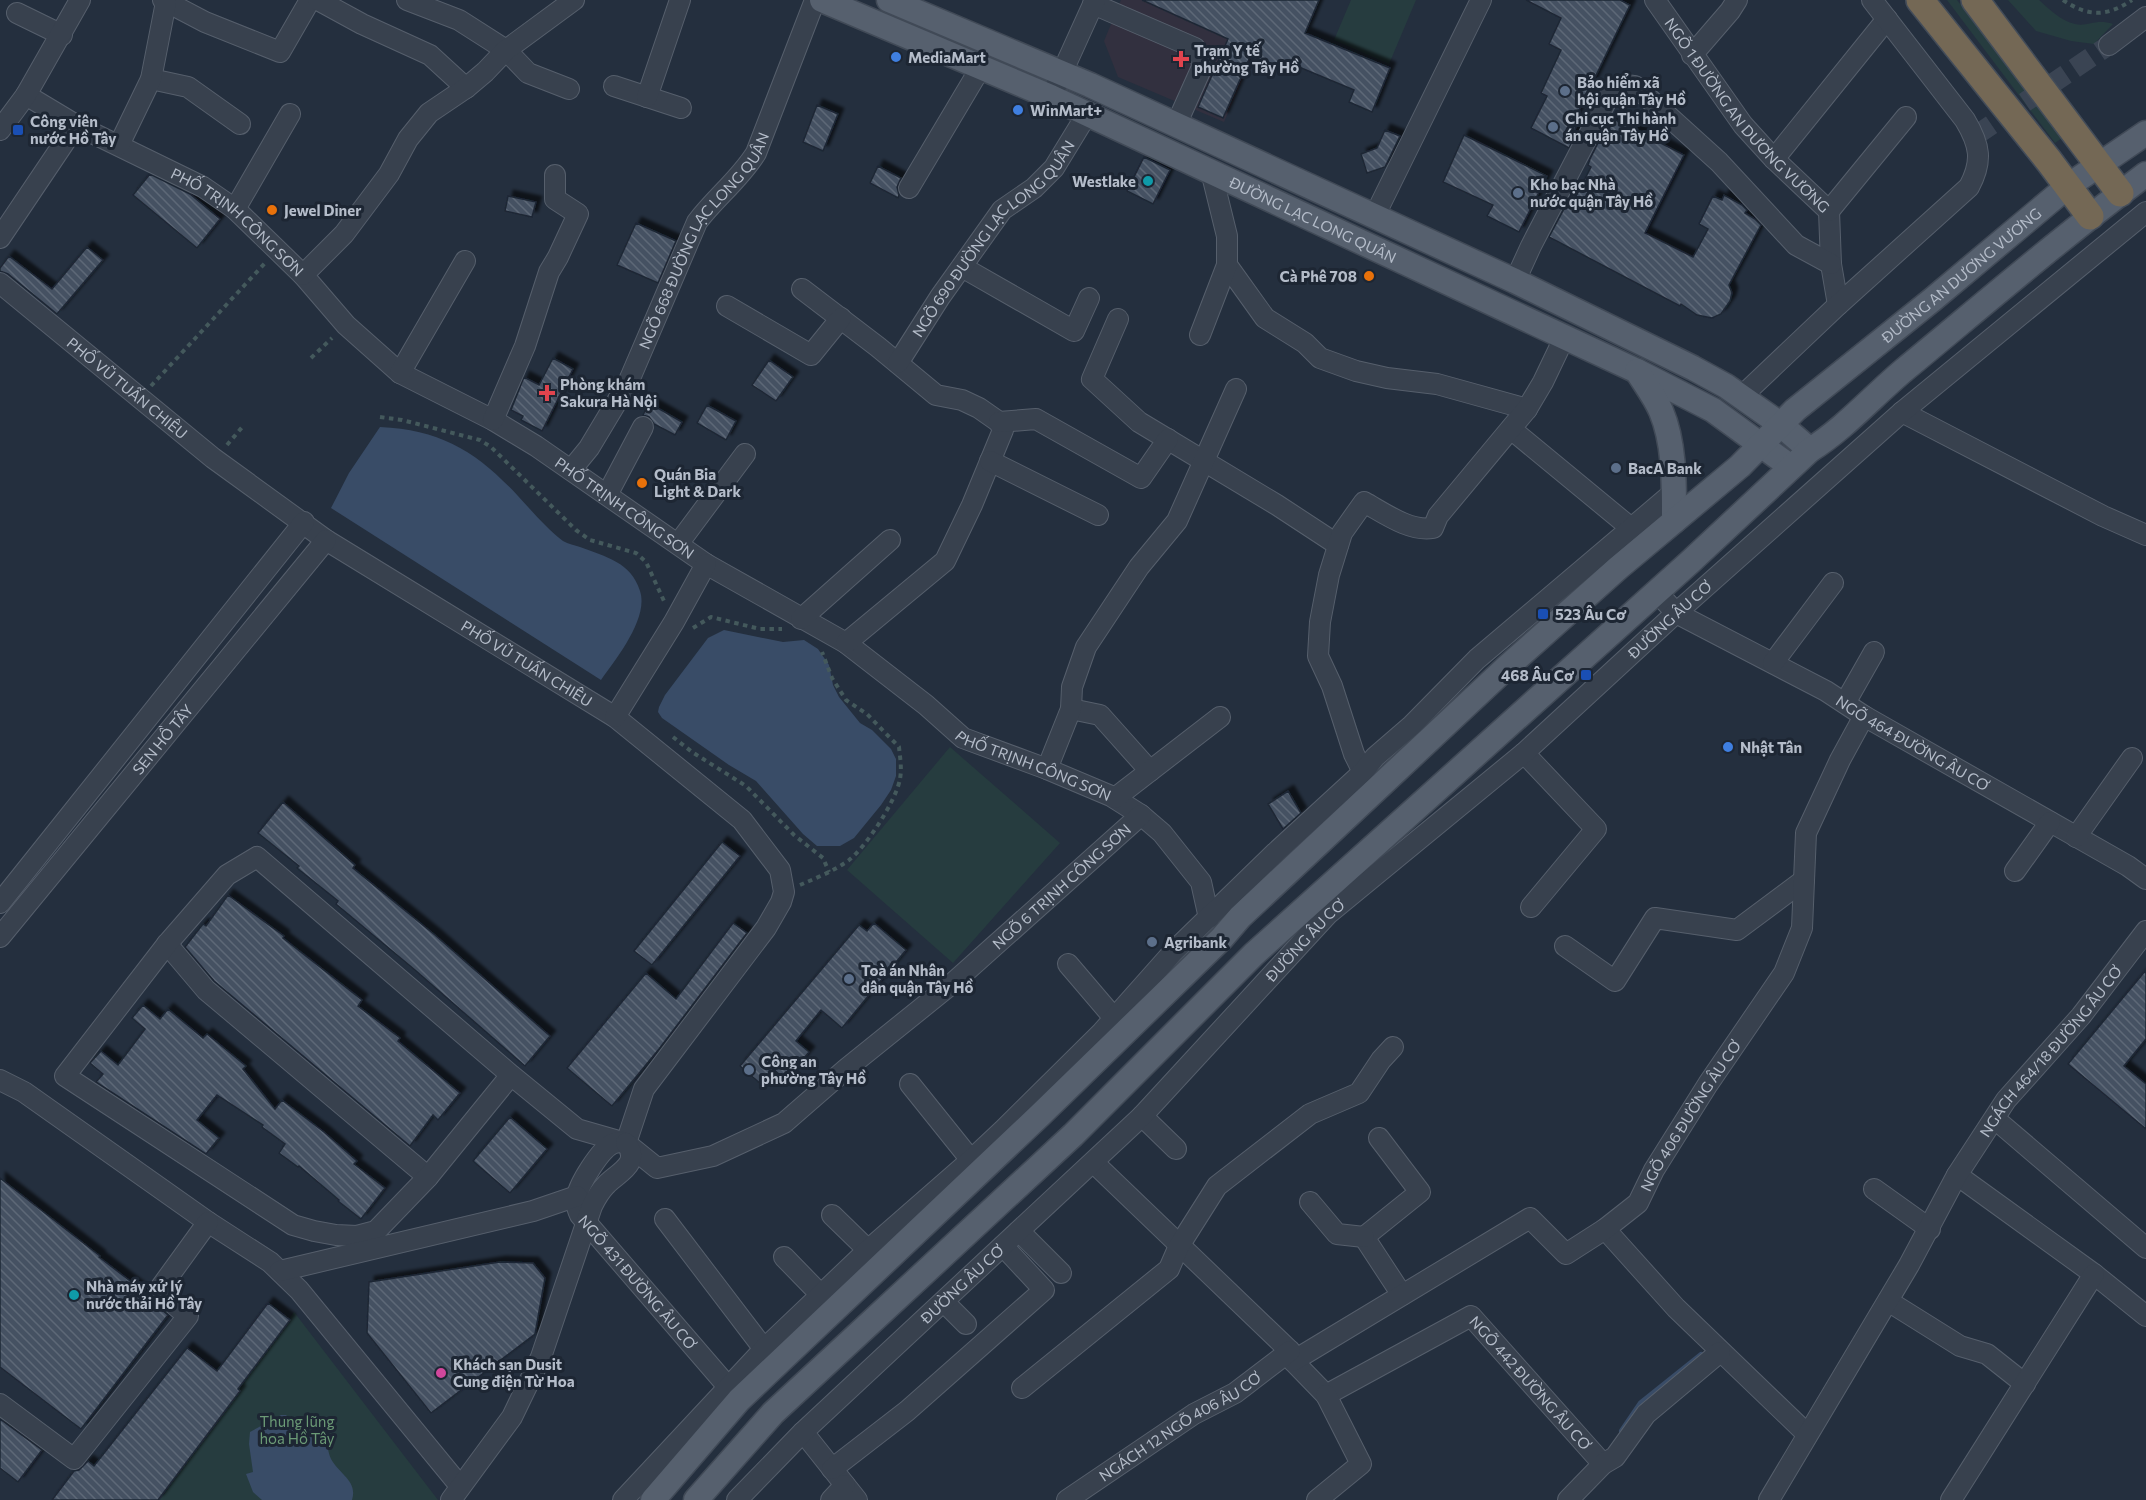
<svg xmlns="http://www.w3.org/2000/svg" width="2146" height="1500" font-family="Commissioner,sans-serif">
<defs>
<pattern id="building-back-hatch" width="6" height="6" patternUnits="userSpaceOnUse" patternTransform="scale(1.5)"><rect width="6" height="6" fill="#455162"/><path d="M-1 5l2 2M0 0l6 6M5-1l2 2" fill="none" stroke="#5d6877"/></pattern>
<filter id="shadow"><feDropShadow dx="5.5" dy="-5.5" stdDeviation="1.5" flood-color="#0009"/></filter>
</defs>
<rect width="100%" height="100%" fill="#242f3e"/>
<path fill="#32303f" d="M1121,0H1277L1224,122L1118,77L1104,41Z"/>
<path fill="#263c3f" d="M1351,0H1416L1389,64L1334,40Z
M1947,0H1957L2062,138L2055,143Z
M2008,0H2039C2049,9 2061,21 2075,24C2088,27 2096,18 2113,24L2094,44L2071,41L2036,31Z
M950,747L1060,843L953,963L847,870Z
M294,1312L438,1500H160Z"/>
<path fill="#394c67" d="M380,427C442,430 477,452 518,496C532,511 547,529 563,541C568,544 575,545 580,547C606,557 631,562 640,591C649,618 616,659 601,680L331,508L349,473Z
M724,630L783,642L804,640L818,649L829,665L833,685L839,697L860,723L872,730L891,749L896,759V776L891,790L881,805L854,838L840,846H817L803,834L756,781L729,765L662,718L658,712L659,707L665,695L708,638Z
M281,1415H286C301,1433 309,1433 327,1445C328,1449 329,1455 331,1459C339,1474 358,1481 352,1500H262L253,1492L246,1474L253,1472L249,1444L250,1432Z"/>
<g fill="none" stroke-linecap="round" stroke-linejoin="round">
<path stroke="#394c67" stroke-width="6" d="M1622,1431L1641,1403L1701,1355"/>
</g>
<path fill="url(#building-back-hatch)" stroke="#1f2835" stroke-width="1.5" filter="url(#shadow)" d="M1142,0H1319L1305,33L1390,68L1372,112L1349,102L1354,90L1287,62L1283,71L1250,57L1223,118L1198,107L1228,39Z
M1526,0H1620L1630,5L1572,125L1576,127L1575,130L1577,131L1569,148L1531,128L1547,96L1541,93L1561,50L1549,44L1561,18Z
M817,105L838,114L823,151L803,142Z
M1614,119L1684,155L1645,233L1693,257L1708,229L1699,224L1713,196L1722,200L1724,195L1742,205L1747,210L1745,213L1755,219L1761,225L1729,285L1732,293L1730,301L1721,314L1712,318L1697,315L1681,304L1680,306L1549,237L1572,194L1576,196L1591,167L1588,165L1590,159L1599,141L1602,143Z
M1385,130L1400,136L1385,167L1367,173L1361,154L1377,148Z
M1464,135L1547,176L1519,232L1487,216L1493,205L1443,182Z
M1144,157L1170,170L1153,204L1127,191Z
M878,166L901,178L897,187L899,195L898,198L870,183Z
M150,174L190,194L220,219L197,248L133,195Z
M508,196L536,202L532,217L505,211Z
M636,223L676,241L658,283L617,265Z
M87,247L103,260L57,314L8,274L0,271V268L9,256L52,289Z
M553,358L573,369L542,431L521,420L523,416L511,410L524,377L539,385Z
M769,360L793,377L776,401L752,385Z
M649,403L682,422L675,435L654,424L649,417L643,415Z
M707,405L736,421L726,440L697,423Z
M1288,791L1301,813L1283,829L1268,804Z
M283,802L355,865L353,868L435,935L550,1036L525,1066L415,970L336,904L338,901L297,868L299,866L258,833Z
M722,842L740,856L652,965L634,951Z
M228,895L284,936L283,938L362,1000L358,1006L400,1038L398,1041L460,1093L438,1120L433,1115L410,1146L214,981L185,947L203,924L206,926Z
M733,923L747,933L659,1049L612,1106L567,1068L646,973L676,999Z
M874,923L906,950L842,1028L821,1010L796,1041L809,1052L786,1080L773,1069L761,1084L740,1066L859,925L867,931Z
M2146,970V1039L2124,1066L2146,1084V1129L2068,1064Z
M143,1005L160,1019L168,1009L203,1038L207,1034L246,1066L243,1069L275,1109L282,1100L324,1132L357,1161L354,1164L385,1188L361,1219L338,1201L339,1200L299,1166L298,1167L279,1153L285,1144L262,1127L263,1125L217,1095L197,1120L219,1138L206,1154L96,1082L103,1074L90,1063L101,1051L118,1065L145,1029L132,1018Z
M510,1117L547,1149L510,1193L473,1161Z
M0,1178L100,1256L99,1257L147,1294L150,1300L168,1315L81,1429L0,1367Z
M500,1262L533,1263L545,1278L535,1334L431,1413L367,1333L369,1282Z
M268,1303L290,1320L238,1389L240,1391L158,1500H52L74,1471L79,1470L88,1461L94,1466L187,1348L217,1371Z
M0,1419L42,1450L18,1482L0,1468Z"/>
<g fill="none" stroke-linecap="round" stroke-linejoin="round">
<path stroke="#3a4453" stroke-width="20" stroke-dasharray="20 10" stroke-linecap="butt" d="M1975,136L2109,45"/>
<g stroke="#565f6c" stroke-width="22">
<g id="minor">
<path d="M163,0L205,22L280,52L310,0"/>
<path d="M318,0L362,24L430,55L466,88"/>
<path d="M407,0L459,20L506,50L528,73L569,89"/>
<path id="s1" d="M1655,0L1743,125L1774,159L1829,211L1831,264L1838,305"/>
<path d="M1093,4L1195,48L1201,58L1202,67L1176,125"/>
<path d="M17,13L62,35"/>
<path d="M2109,45L2146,17"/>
<path d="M1692,55L1730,11L1737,0"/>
<path d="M151,79L188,87L240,124"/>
<path d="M614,86L681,108"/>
<path id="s2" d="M26,95L76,125L203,187L235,209L303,275L346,325L400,373L493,420L536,446L706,564L846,643L926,705L963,738L1047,769L1111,796L1141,815L1162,833L1201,882L1209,918"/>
<path d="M647,97L680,0"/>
<path d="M1051,97L1095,0"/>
<path d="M0,130L26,95L80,0"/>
<path d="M119,145L151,79L166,2"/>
<path d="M1774,159L1887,19"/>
<path d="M909,188L981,67"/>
<path d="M235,209L290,114"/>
<path d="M1829,211L1906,117"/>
<path d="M1375,215L1481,0"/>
<path d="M0,238L76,125"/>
<path d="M1227,265L1265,318L1305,343L1320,358L1356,371L1387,378L1437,384L1527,409"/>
<path d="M962,267L1074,331L1089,298"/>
<path d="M303,275L344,234L389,174L408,139L429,113L466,88L485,72L506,50L574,0"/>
<path d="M1515,281L1531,246L1610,94C1619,87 1624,84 1635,86L1719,162L1796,245L1831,264"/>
<path id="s3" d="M0,283L213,458L326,540L615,717L742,820L780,870L784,892L781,902L766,928L644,1089L626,1143"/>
<path d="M802,289L878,347L936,395L962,400L979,408L999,422L1003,430L972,505L945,561L846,643"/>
<path d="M727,306L811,355L841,318"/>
<path d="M1118,319L1092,379L1139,422L1277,505L1338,545"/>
<path d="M1200,335L1227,265V236L1211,171"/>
<path id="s4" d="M898,363L940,297L1002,210L1034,188L1054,168L1087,114"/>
<path d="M400,373L465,261"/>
<path d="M1742,396L1838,305L1969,187C1983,161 1980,145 1965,120L1872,0"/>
<path d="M1902,412L2103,516L2146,535"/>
<path d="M493,420L525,346L549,272L558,257L578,214L555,199V175"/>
<path d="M999,422L1036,419L1141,478L1168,439"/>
<path d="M1511,429L1631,528"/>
<path d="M990,461L1098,515"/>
<path id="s5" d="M571,470L589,448L628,383L697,222C715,198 740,179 756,153L815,0"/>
<path d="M607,495L643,427"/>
<path d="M678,544L745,454"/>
<path id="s6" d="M1656,591L1676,613L1826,691L1864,716L2128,866L2146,879"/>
<path d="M801,619L890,540"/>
<path d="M1773,663L1833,583"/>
<path d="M1845,703L1874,652"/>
<path d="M1071,709L1100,715L1150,771"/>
<path d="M615,717L674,622L706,564"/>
<path d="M1524,753L1596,829L1531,907"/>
<path d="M1047,769L1071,709L1072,687L1086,647L1139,567L1177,521L1236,389"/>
<path d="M1363,772L1354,754L1332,686L1318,656L1320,622L1329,575L1342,533L1364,502C1384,513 1410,532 1433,528L1438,516L1527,409L1543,382L1565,336"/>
<path d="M1115,798L1220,717"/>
<path d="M2076,837L2132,758"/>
<path d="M2015,871L2050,822"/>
<path d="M0,903L304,522"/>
<path id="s7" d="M0,937L326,540"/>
<path d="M167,944L206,990L428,1177"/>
<path d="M1565,946L1615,981L1655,918L1737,930L1804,880"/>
<path d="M1068,964L1114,1018"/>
<path id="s8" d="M511,1075L428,1177L376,1231L357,1236L336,1235L314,1231L293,1225L65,1076L167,944L227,875L257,857L511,1075L577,1129L626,1143L657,1168L713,1156L784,1123L846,1069L954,982L1141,815"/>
<path d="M0,1080L24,1092L208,1222L270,1262L299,1290L460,1486"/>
<path d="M910,1084L971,1160"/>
<path d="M1142,1116L1176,1149"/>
<path d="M1995,1119L2146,1248"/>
<path d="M1379,1138L1420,1192L1364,1237L1402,1295"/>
<path id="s9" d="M626,1143C621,1142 616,1142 612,1144C600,1150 579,1184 577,1196C575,1203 577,1209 580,1215L736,1396"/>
<path id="s10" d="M1094,1163L1290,1351L1293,1361L1326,1395L1471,1316L1603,1464"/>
<path d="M1957,1175L2094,1274L2146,1316"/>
<path d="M1874,1189L1930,1229"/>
<path d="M1310,1202L1337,1234L1364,1237"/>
<path d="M832,1215L868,1250"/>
<path d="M665,1219L764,1349"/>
<path d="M1605,1229L1676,1308L1807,1434"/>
<path d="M1019,1231L1061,1273"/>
<path d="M784,1257L821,1295"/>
<path d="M280,1271L533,1211L577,1196"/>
<path d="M1888,1301L1960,1346L1987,1354L2025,1384"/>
<path d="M944,1302L966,1324"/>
<path id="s11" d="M1293,1361L1530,1218L1566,1254L1605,1229L1638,1203L1654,1170L1708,1084L1784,973L1802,928L1806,833L1840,760L1864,716"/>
<path d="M1022,1388L1169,1269L1179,1246L1217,1186L1310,1114L1359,1093L1381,1060L1393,1047"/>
<path d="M0,1404L74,1459L188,1316L158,1291L208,1222"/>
<path d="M803,1432L857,1500"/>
<path d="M832,1469L907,1411L1044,1290L1003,1246"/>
<path d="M451,1500L512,1417L541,1357L592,1206C596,1198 600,1191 606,1185C617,1173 642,1164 626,1143"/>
<path d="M623,1500L764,1349L868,1250L971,1160L1003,1130L1102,1032L1173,952L1276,852L1363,772L1375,757L1412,725L1477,659L1674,492"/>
<path id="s12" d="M737,1500L803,1432L1142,1116L1328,914L1524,753L1676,613L1902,412L2146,212"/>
<path d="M831,1500L845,1485"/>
<path id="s13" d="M1067,1500L1194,1414L1235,1393L1290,1351"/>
<path d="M1317,1500L1361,1464L1326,1395"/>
<path d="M1568,1500L1603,1464L1615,1457L1646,1414L1720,1352"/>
<path id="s14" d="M1769,1500L1909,1265L1957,1175L2006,1100L2081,1016L2146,931"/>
<path d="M1951,1500L2094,1274"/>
</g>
</g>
<g stroke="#414a57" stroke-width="27">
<g id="major">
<path id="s15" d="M822,0L1051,97L1637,371L1713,410L1791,467"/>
<path d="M889,0L1090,85L1515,281L1693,368L1726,386L1780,424L1810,450"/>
<path d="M1637,371C1645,384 1655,397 1661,411C1675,444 1674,485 1674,521"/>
<path id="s16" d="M653,1500L739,1400L1040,1115L1222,938L1240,917L1507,667L1618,568L1740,466L1795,410L1932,300L2068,186L2146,133"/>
<path d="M696,1500L773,1413L1073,1135L1254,954L1690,562L1810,450C1844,429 1873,396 1904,370C1984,304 2063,236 2146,174"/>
</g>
</g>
<g stroke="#434c59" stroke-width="30">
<path id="highway" d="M1920,0L2049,161L2090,216
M1975,0L2120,193"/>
</g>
<path stroke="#44595c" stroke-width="4" stroke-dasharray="4.5 4.5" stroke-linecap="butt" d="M2063,0C2088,17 2107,17 2132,0
M311,358L332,338
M151,386L266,262
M380,417L402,420L480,440L491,447L576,530L590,540L636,553L646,562L664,601
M227,445L244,425
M693,628L711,617L760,629H782
M673,737L692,752L746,786L794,835L823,858L829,872
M800,885C816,878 834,871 849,860C866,847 896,801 900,779C902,768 900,757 899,747L867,714L846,700L832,678L822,652"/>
<use href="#minor" stroke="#38414e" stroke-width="20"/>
<use href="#major" stroke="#56606e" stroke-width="24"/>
<use href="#highway" stroke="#746855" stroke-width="27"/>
</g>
<g fill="#3f7fe0" stroke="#1d2633" stroke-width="2">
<circle cx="896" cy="57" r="6"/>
<circle cx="1018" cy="110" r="6"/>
<circle cx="1728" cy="747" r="6"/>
</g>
<g fill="#e0444e" stroke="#1d2633" stroke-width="2">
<path d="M1178 50h6v6h6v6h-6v6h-6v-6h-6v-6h6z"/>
<path d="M544 384h6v6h6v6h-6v6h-6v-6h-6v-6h6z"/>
</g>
<g fill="#5c6f8a" stroke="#1d2633" stroke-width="2">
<circle cx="1565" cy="91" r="6"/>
<circle cx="1553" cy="127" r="6"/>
<circle cx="1518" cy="193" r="6"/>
<circle cx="1616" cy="468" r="6"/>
<circle cx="1152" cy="942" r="6"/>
<circle cx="849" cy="979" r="6"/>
<circle cx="749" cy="1070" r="6"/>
</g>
<g fill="#1a4fb4" stroke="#1d2633" stroke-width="2">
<rect x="12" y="124" width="12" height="12" rx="3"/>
<rect x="1537" y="608" width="12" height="12" rx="3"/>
<rect x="1580" y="669" width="12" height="12" rx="3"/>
</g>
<g fill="#0f9aa8" stroke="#1d2633" stroke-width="2">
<circle cx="1148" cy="181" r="6"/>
<circle cx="74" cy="1295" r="6"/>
</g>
<g fill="#e8710a" stroke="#1d2633" stroke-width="2">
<circle cx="272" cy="210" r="6"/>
<circle cx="1369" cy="276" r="6"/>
<circle cx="642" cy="483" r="6"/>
</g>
<circle fill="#d1479c" stroke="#1d2633" stroke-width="2" cx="441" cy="1373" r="6"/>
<g text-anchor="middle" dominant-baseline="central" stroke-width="6" stroke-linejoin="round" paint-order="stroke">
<g font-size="15" font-weight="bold" fill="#b4bcc9" stroke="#1d2633" text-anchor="start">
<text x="1194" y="50">Trạm Y tế<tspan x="1194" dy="17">phường Tây Hồ</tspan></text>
<text x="908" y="57">MediaMart</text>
<text x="1577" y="82">Bảo hiểm xã<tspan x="1577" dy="17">hội quận Tây Hồ</tspan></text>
<text x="1030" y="110">WinMart+</text>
<text x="1565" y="118">Chi cục Thi hành<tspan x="1565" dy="17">án quận Tây Hồ</tspan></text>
<text x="30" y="121">Công viên<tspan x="30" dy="17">nước Hồ Tây</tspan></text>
<text x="1136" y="181" text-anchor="end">Westlake</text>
<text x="1530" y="184">Kho bạc Nhà<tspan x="1530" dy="17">nước quận Tây Hồ</tspan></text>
<text x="284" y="210">Jewel Diner</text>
<text x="1357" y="276" text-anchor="end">Cà Phê 708</text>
<text x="560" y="384">Phòng khám<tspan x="560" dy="17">Sakura Hà Nội</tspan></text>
<text x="1628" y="468">BacA Bank</text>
<text x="654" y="474">Quán Bia<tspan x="654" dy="17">Light &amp; Dark</tspan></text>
<text x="1555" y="614">523 Âu Cơ</text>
<text x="1574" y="675" text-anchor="end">468 Âu Cơ</text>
<text x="1740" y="747">Nhật Tân</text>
<text x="1164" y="942">Agribank</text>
<text x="861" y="970">Toà án Nhân<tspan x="861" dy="17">dân quận Tây Hồ</tspan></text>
<text x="761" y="1061">Công an<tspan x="761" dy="17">phường Tây Hồ</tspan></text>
<text x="86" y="1286">Nhà máy xử lý<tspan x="86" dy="17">nước thải Hồ Tây</tspan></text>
<text x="453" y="1364">Khách sạn Dusit<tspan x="453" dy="17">Cung điện Từ Hoa</tspan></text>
</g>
<g font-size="15" fill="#b4bcc9" stroke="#1d2633">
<text stroke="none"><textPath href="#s1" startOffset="148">NGÕ 1 ĐƯỜNG AN DƯƠNG VƯƠNG</textPath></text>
<text stroke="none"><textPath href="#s15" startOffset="538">ĐƯỜNG LẠC LONG QUÂN</textPath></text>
<text stroke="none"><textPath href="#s2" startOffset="248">PHỐ TRỊNH CÔNG SƠN</textPath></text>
<text stroke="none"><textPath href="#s4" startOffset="158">NGÕ 690 ĐƯỜNG LẠC LONG QUÂN</textPath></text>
<text stroke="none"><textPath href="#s5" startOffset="267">NGÕ 668 ĐƯỜNG LẠC LONG QUÂN</textPath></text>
<text stroke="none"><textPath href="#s16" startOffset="1794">ĐƯỜNG AN DƯƠNG VƯƠNG</textPath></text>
<text stroke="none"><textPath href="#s3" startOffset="165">PHỐ VŨ TUẤN CHIÊU</textPath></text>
<text stroke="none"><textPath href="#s2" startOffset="734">PHỐ TRỊNH CÔNG SƠN</textPath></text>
<text stroke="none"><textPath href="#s12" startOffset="1284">ĐƯỜNG ÂU CƠ</textPath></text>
<text stroke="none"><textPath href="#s3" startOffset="651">PHỐ VŨ TUẤN CHIÊU</textPath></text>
<text stroke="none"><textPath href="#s7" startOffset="256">SEN HỒ TÂY</textPath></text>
<text stroke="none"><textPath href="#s6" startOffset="300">NGÕ 464 ĐƯỜNG ÂU CƠ</textPath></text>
<text stroke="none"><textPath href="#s2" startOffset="1220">PHỐ TRỊNH CÔNG SƠN</textPath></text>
<text stroke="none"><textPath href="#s8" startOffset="1868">NGÕ 6 TRỊNH CÔNG SƠN</textPath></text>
<text stroke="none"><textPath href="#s12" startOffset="798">ĐƯỜNG ÂU CƠ</textPath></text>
<text stroke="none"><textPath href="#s14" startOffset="531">NGÁCH 464/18 ĐƯỜNG ÂU CƠ</textPath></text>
<text stroke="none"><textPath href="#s11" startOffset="518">NGÕ 406 ĐƯỜNG ÂU CƠ</textPath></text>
<text stroke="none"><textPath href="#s12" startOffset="312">ĐƯỜNG ÂU CƠ</textPath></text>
<text stroke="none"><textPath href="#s9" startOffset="186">NGÕ 431 ĐƯỜNG ÂU CƠ</textPath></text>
<text stroke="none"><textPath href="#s10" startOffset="584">NGÕ 442 ĐƯỜNG ÂU CƠ</textPath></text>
<text stroke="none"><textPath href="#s13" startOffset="135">NGÁCH 12 NGÕ 406 ÂU CƠ</textPath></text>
</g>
<g font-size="15" fill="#6b9a76" stroke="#1d2633">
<text x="297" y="1421">Thung lũng<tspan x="297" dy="17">hoa Hồ Tây</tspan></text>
</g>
</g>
</svg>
